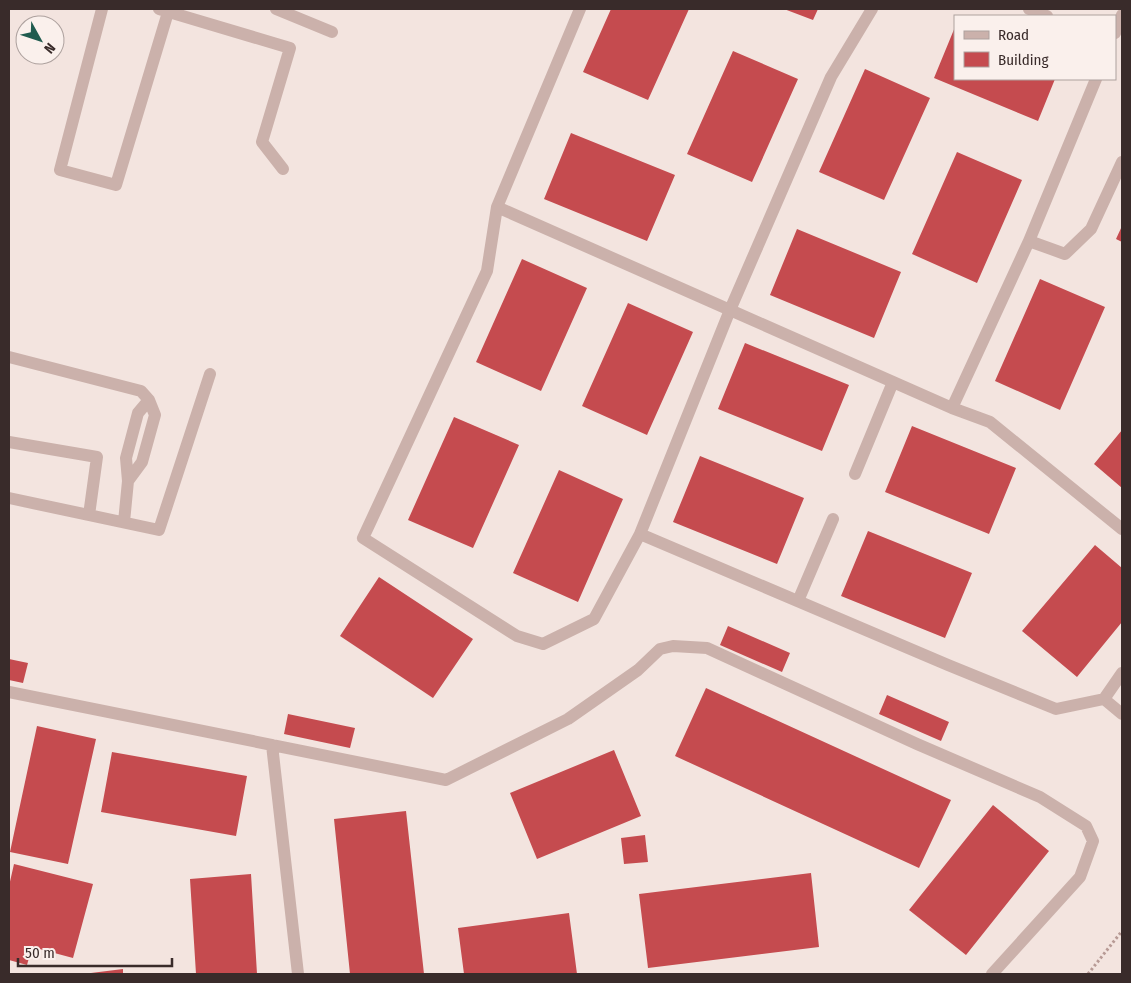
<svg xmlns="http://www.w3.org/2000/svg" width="1131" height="983" font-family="'Fira Sans Condensed',sans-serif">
<rect width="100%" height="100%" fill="#f3e4df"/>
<path fill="#c54b4f" d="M611,9H689L648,100L583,72Z
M784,9H818L813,20Z
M955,27V79H1055L1038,121L934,78Z
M733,51L798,79L752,182L687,154Z
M865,69L930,98L884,200L819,172Z
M571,133L675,175L647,241L544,199Z
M957,152L1022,180L977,283L912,254Z
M1122,226V242L1116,239Z
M797,229L901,272L874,338L770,295Z
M522,259L587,288L541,391L476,362Z
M1040,279L1105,307L1060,410L995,381Z
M628,303L693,332L647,435L582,406Z
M745,343L849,385L822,451L718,409Z
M454,417L519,445L473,548L408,520Z
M912,426L1016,468L989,534L885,492Z
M1122,430V488L1094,464Z
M700,456L804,498L777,564L673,522Z
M559,470L623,499L578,602L513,573Z
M868,531L972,573L945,638L841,596Z
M1095,545L1122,568V622L1077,677L1022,631Z
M379,577L473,639L433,698L340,636Z
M728,626L790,653L782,672L720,645Z
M9,659L28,663L23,683L9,680Z
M706,688L951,800L919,868L675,756Z
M887,695L949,722L941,741L879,714Z
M288,714L355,728L350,748L284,734Z
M37,726L96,739L68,864L10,852Z
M614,750L641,816L537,859L510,793Z
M112,752L247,776L236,836L101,812Z
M993,805L1049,851L966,955L909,910Z
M406,811L424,974H350L334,819Z
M645,835L648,862L624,864L621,838Z
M14,864L93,884L73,958L32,947L27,965L9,960V886Z
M811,873L819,947L648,968L639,894Z
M251,874L257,974H196L190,879Z
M569,913L577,974H464L458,928Z
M123,969V974H91V973Z"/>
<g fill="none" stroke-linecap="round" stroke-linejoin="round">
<path stroke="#b79a95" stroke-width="3" stroke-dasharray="2.5 2.5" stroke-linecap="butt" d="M1088,974L1122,931"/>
<path stroke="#cbb1ab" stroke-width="12" d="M102,9L60,170L116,185L169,9
M159,9L290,48L262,142L283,169
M276,9L332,32
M580,9L497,207L487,271L363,538L517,636L543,644L594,619L640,534L948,665L1056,709L1104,699L1122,673
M872,9L831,77L730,310L952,408L1029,241L1065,254L1091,229L1122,162
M1029,9L1047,16
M1115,33L1122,15
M497,207L730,310L640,534
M1029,241L1096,79
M9,357L141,391L149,400L155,415L142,462L128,481L124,522
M952,408L990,422L1122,529
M9,442L97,457L89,515
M855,474L893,382
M128,481L126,458L138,413L149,400
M9,498L159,530L210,374
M798,601L833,519
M9,692L446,780L568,719L638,670L660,649L673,646L707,648L917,744L1040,797L1086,826L1093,841L1080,877L992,974
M1104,699L1122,714
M272,745L298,974"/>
</g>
<rect width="1131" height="983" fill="none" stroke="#392b2a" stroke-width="20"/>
<rect x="954" y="15" width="162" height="65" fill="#faf0ec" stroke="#ada19e"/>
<rect x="964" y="31" width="25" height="8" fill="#cbb1ab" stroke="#ada19e"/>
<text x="998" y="40" font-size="15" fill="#392b2a">Road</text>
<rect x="964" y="52" width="25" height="15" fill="#c54b4f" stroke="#ada19e"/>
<text x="998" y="65" font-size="15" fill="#392b2a">Building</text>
<g transform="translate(40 40) rotate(130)"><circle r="24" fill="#faf0ec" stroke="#ada19e"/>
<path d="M0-4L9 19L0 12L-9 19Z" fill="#1f5b4e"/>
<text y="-8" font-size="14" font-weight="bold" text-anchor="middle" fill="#392b2a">N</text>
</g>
<path d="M18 958v8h154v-8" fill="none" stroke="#392b2a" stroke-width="2.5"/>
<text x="25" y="958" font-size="15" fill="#392b2a" stroke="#faf0ec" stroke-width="4" paint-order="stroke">50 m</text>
</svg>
